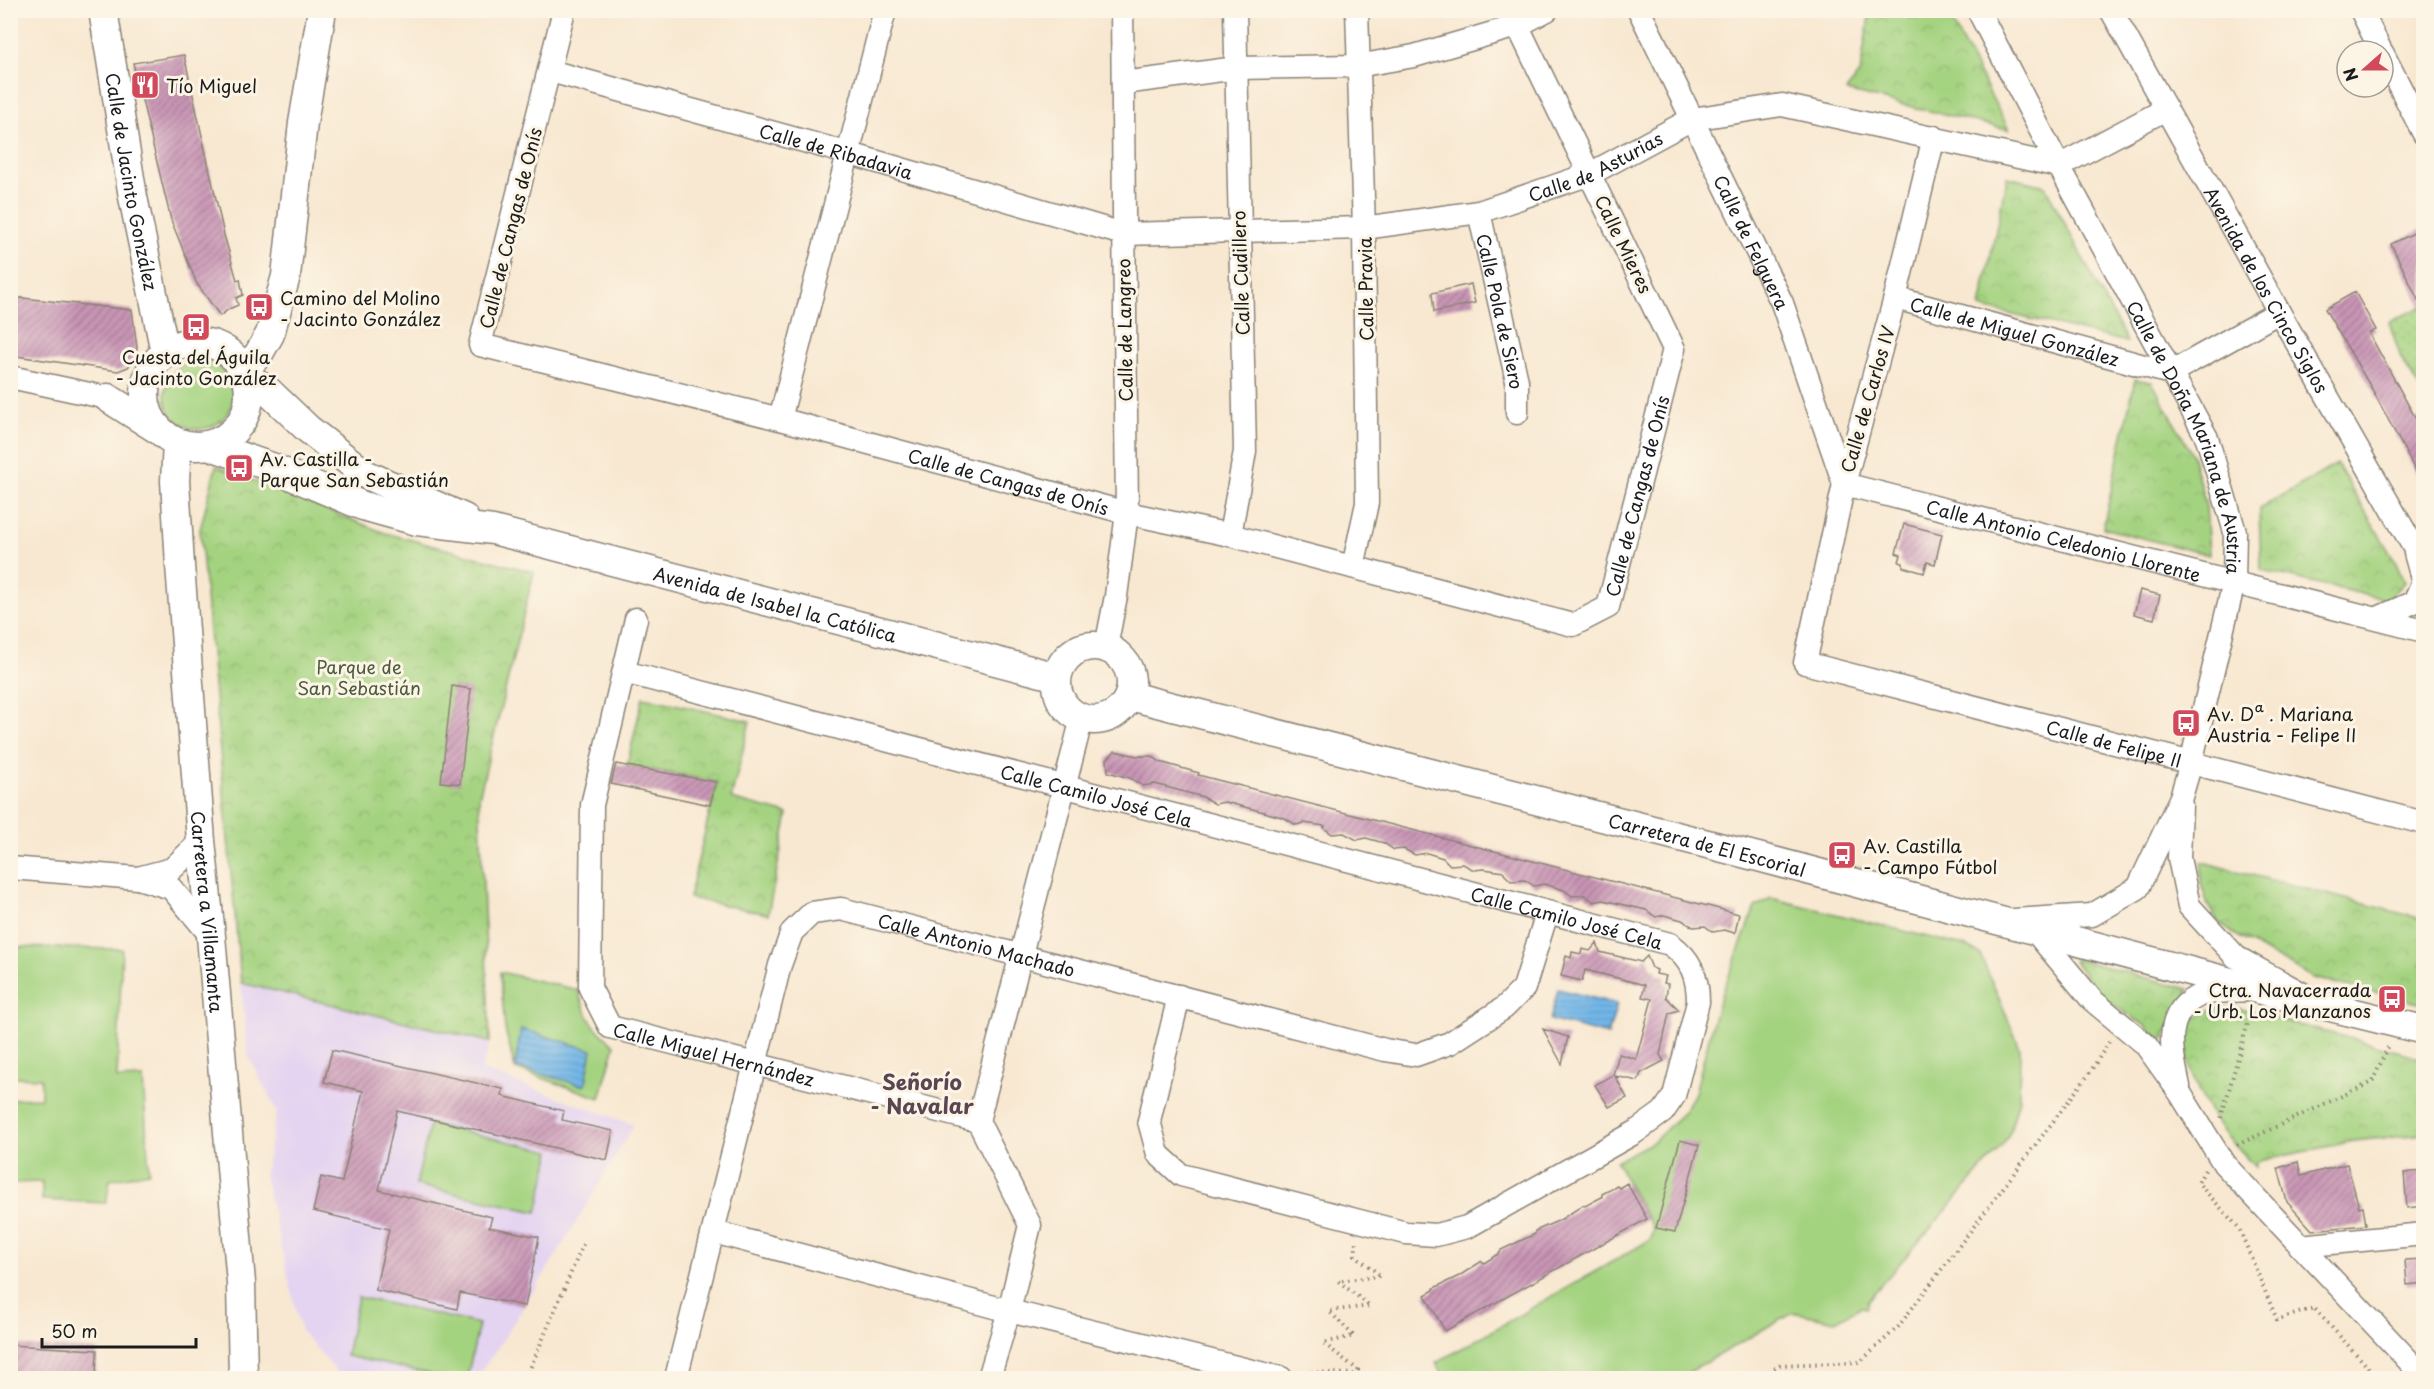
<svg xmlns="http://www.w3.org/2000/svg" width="2434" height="1389" font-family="'Playpen Sans',sans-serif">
<defs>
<pattern id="grass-dots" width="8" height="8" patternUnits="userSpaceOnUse" patternTransform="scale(1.5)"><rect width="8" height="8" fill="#a4d380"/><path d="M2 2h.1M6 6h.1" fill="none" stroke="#8db56e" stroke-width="1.8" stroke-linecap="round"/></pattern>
<pattern id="park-crowns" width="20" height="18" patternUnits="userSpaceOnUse" patternTransform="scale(1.5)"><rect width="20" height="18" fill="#a4d380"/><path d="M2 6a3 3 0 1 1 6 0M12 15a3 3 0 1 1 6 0" fill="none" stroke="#8db56e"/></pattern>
<pattern id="water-rules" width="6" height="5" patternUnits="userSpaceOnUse" patternTransform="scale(1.5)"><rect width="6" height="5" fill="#72b6e8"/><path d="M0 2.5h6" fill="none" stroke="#629cc6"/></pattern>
<pattern id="building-hatch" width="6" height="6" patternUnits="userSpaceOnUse" patternTransform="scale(1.5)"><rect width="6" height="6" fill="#c995b6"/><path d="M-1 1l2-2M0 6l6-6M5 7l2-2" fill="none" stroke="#a27993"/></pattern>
</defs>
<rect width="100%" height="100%" fill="#fcf5e5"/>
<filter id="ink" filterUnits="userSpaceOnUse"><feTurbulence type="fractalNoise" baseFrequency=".0167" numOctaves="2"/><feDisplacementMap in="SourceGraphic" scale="12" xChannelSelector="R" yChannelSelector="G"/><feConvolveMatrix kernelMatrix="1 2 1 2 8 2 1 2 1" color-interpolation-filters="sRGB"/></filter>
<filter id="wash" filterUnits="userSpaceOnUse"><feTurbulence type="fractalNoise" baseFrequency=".008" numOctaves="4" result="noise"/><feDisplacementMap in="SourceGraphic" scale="24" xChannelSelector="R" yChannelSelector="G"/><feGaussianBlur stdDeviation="1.35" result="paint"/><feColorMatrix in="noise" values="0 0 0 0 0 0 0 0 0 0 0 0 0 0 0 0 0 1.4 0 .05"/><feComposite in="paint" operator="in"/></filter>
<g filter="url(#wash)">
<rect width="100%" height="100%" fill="#f8e8d1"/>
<path fill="#e4d3f1" d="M241,983L490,1042L482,1070L634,1125L567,1238L495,1352L476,1378H342L301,1331L264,1175L277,1112L248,1055Z"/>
<path fill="url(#grass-dots)" stroke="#60784e" stroke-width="1.5" d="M2423,306V394L2401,358L2389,322Z"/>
<path fill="url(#park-crowns)" stroke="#60784e" stroke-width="1.5" d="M1870,11H1946L2009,130L1846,91L1860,73Z
M2007,177L2045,186L2127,342L1980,307Z
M2135,379L2152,382L2192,454L2206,506L2209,555L2103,528Z
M2337,464L2396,563L2404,582L2387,600L2261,570L2259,509Z
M216,466L385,533L534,572L479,797L490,1042L241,983L200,530Z
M643,697L750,721L731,799L788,814L768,914L689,898L717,782L627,765Z
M2202,862L2423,919V1004L2313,978L2234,934L2218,922L2208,906L2201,883Z
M2076,959L2189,989L2161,1045L2146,1026L2105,1000L2075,963L2074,960Z
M2217,1008H2237L2423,1058V1134L2354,1141L2259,1161L2255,1164V1167C2244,1155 2231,1142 2221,1129C2204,1104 2172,1050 2193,1021C2198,1014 2209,1011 2217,1008Z"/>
<path fill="#a4d380" stroke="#60784e" stroke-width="1.5" d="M165 395a34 34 0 1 1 68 0a34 34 0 1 1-68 0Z
M1771,898L1968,947L1980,954L2020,1048L2019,1099L2010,1132L2002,1146L1868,1300L1866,1308L1860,1307L1835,1321L1793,1312L1679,1378H1445L1436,1363L1650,1240L1653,1229L1616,1161L1653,1142L1684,1112L1695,1093L1717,1007L1755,907Z
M11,947L122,949L117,1079L143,1078L149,1172L110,1180L106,1203L42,1200V1182L11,1183V1099L41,1098V1078L11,1077Z
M500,972L578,990C586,1016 592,1028 615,1045L600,1098L515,1069L505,1029Z
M430,1124L551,1151L537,1212L416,1185Z
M358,1297L479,1324L467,1378H449L346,1356Z"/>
<path fill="url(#water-rules)" stroke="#476982" stroke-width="1.5" d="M1558,989L1617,1004L1608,1035L1550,1020Z
M521,1029L592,1050L585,1086L515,1067Z"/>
<g id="blocks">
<path fill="url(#building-hatch)" d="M184,55L224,235L237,280L240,279L243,295L236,298L238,305L229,309L220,316L197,284L171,220L133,63Z
M2424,228V312L2391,244Z
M1471,284L1475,303L1434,312L1432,293Z
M2355,292L2376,330L2369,333L2416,419L2424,415V487L2372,389L2325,309Z
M22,298L132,310L137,348L135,359L128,367L118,371L10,355V299Z
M1904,524L1942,534L1935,564L1927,562L1924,573L1903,567V563L1899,562L1901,555L1896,553Z
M2140,590L2160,595L2154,619L2134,614Z
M452,686L471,689L460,784L441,782Z
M1115,751L1137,756H1152L1160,762L1199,773L1198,775L1739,914L1735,933L1724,930L1713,932L1705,926L1693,927L1682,920L1664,915L1656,917L1646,910L1603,900L1594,902L1585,895L1572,896L1564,890L1544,884L1534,886L1525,880L1511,881L1504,874V872L1484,869L1474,870L1463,864L1450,865L1443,858L1427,853L1415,855L1404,849L1394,850L1384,843L1366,838L1357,840L1344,833L1332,834L1324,828L1325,826L1304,823L1296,825L1285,818L1264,812L1225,802L1215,804L1203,797L1155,784L1143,786L1130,778L1108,772L1107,759Z
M616,764L716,782L710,805L611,784Z
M1597,943L1600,952L1641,962L1647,956L1652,968L1657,970L1656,974L1666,976L1664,983L1668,984L1666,997L1679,1010L1669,1013L1660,1055L1664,1061L1641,1073L1638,1081L1615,1076L1627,1098L1609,1107L1595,1085L1613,1075L1619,1054L1636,1059L1652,999L1642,997L1645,985L1585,970L1582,981L1561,976L1566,956L1571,958L1572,952L1581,954L1582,949L1590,951Z
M1543,1029L1568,1037L1562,1064Z
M332,1050L503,1089L502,1096L564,1111L562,1120L613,1131L607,1160L397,1111L379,1190L492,1217L489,1227L539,1237L525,1306L460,1293L457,1309L375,1290L389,1229L313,1211L321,1177L342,1182L363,1091L324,1082Z
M1680,1140L1699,1145L1675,1232L1656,1228Z
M2298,1162L2301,1176L2347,1164L2359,1207L2363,1206L2366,1225L2312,1230L2287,1202L2278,1168Z
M2422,1171L2424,1206L2407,1208L2404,1173Z
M1627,1183L1647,1219L1445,1331L1425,1295L1434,1290V1288L1459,1276L1482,1261L1484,1263L1500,1253L1501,1250L1535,1234V1231L1560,1220L1583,1205L1585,1206L1602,1197V1194L1617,1186L1619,1188Z
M2424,1259V1283L2407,1285L2405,1260Z
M10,1345L97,1350L96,1378H10Z"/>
</g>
</g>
<g filter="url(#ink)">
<use href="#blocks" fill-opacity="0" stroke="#8a8276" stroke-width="1.5"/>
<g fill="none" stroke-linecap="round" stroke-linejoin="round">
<g stroke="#8a8276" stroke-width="25">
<g id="minor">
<path id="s1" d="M564,10L480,345L780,419L1127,513L1230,535L1573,625L1608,607L1674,349L1510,10"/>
<path id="s2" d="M1639,10L1782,303L1844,484L2424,631"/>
<path id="s3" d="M1978,10L2059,166L2207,438L2235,532L2234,582L2191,763L2181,797L2138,888L2092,915L2014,920"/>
<path id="s4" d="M2111,10L2279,312L2424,565"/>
<path d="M2361,10L2381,51"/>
<path d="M2383,54L2424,134"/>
<path id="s5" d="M550,71L847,153L1123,234L1364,228L1479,212L1590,174L1692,119L1782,105L2059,166L2166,109"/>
<path d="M1123,83L1237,68L1357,66L1414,56L1517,26L1547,10"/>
<path id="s6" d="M1934,137L1895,298L1844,484L1805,663L2424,823"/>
<path id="s7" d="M1479,212L1517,381V413"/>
<path id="s8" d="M1895,298L2170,373L2279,312"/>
<path d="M10,377L108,398"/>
<path d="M780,419L885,10"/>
<path d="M1230,535L1245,451L1235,10"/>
<path d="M1353,567L1367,503L1364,228L1357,10"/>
<path d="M2378,618L2414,602L2423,582L2415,553"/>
<path id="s9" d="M636,619L592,805L590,988L610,1027L978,1121"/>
<path d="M1106,647L1116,596L1127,513L1122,10"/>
<path id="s10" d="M624,672L1670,944C1691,959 1698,976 1698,1002L1674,1096L1663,1112L1634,1133L1467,1227L1436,1235L1406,1233L1181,1175L1158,1154L1149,1121L1179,996"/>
<path d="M2181,805L2179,858L2189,906L2236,957L2301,993"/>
<path d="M201,841L172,869L138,878L171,888L211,936"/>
<path d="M10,868L138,878"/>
<path d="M2034,930L2092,1000L2145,1044L2180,1093L2224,1164L2424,1377"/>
<path d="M2179,1086C2172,1053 2161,1013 2200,995C2210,991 2234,991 2246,990"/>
<path d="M714,1232L1009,1311L1281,1378"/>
<path d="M2300,1246L2424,1234"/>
<path id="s11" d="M676,1378L780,965L792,932L812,913L841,909L1385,1050L1416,1055L1450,1043L1504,1008L1524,988L1547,913"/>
<path d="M989,1378L1009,1311L1030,1225L978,1121L1082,718"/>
</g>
</g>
<g stroke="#8a8276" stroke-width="31">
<g id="tertiary">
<path id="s12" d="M103,10L133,197L165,352"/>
<circle cx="197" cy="394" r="52"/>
<path d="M244,369L258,355L270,334L286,276L303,123L322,10"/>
<path d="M247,377L268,391L308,429L365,474L464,518"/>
<path d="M108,398L160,431"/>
<path id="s13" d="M177,443L175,481L180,565L201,841L211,936L241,1283L243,1378"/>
<path id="s14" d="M208,445L271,467L363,506L417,521L493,530L1057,677"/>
<circle cx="1094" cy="683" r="37"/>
<path id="s15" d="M1130,696L1762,858L2257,989L2424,1030"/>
</g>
</g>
<path stroke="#8a8276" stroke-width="4" stroke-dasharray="1.5 4.5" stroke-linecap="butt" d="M2221,1118L2251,1012
M2237,1145L2372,1082L2389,1045
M2205,1170L2198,1183L2239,1228L2277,1320L2314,1308L2378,1378
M526,1378L584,1242
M1301,1378L1309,1372L1354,1374L1358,1370L1323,1343L1354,1336L1329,1311L1370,1306L1338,1281L1381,1276L1355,1255L1357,1239
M1759,1378L1780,1365L1860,1362L1898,1327L2089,1074L2109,1042"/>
<use href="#minor" stroke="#fff" stroke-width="22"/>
<use href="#tertiary" stroke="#fff" stroke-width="28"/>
</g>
</g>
<defs>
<g id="restaurant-square" transform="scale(1.5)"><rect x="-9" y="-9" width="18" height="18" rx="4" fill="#d1495b" stroke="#fcf5e5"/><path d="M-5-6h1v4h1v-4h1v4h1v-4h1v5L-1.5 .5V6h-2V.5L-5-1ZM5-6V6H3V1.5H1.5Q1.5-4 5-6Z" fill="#fff"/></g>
<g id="bus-square" transform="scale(1.5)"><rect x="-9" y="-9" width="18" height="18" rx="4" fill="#d1495b" stroke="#fcf5e5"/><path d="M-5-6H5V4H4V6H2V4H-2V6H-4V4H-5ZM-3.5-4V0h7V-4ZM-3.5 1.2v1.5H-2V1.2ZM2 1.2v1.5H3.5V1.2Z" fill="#fff"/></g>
</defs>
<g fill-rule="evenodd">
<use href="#restaurant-square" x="145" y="85"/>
<use href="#bus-square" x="259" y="307"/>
<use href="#bus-square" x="196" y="327"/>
<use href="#bus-square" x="239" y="468"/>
<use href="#bus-square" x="2186" y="723"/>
<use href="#bus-square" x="1842" y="855"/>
<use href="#bus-square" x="2392" y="999"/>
</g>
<g text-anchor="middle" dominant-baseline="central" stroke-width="6" stroke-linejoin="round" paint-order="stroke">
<g font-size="18" fill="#1c1c1c" stroke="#fcf5e5" text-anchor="start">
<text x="166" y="85">Tío Miguel</text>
<text x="280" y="297">Camino del Molino<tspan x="280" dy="21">- Jacinto González</tspan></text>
<text x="196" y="356" text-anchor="middle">Cuesta del Águila<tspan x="196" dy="21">- Jacinto González</tspan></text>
<text x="260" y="458">Av. Castilla -<tspan x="260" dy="21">Parque San Sebastián</tspan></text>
<text x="2207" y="713">Av. Dª . Mariana<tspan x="2207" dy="21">Austria - Felipe II</tspan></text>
<text x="1863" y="845">Av. Castilla<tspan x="1863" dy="21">- Campo Fútbol</tspan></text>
<text x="2371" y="989" text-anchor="end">Ctra. Navacerrada<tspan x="2371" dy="21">- Urb. Los Manzanos</tspan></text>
</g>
<g font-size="18" fill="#1c1c1c" stroke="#fcf5e5">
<text stroke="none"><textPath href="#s5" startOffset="297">Calle de Ribadavia</textPath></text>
<text stroke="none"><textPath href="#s5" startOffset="1078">Calle de Asturias</textPath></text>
<text stroke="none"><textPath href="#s12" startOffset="174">Calle de Jacinto González</textPath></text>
<text transform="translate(510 228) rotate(-76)">Calle de Cangas de Onís</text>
<text stroke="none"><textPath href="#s2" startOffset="258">Calle de Felguera</textPath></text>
<text transform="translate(1624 244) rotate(64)">Calle Mieres</text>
<text transform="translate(1240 273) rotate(-92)">Calle Cudillero</text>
<text stroke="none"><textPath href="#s4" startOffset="320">Avenida de los Cinco Siglos</textPath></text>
<text transform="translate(1365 289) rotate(-91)">Calle Pravia</text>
<text stroke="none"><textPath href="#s7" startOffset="102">Calle Pola de Siero</textPath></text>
<text transform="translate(1124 330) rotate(-91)">Calle de Langreo</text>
<text stroke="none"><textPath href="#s8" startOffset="124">Calle de Miguel González</textPath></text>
<text transform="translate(1867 399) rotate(-74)">Calle de Carlos IV</text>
<text stroke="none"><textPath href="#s3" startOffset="478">Calle de Doña Mariana de Austria</textPath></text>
<text stroke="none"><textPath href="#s1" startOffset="891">Calle de Cangas de Onís</textPath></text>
<text stroke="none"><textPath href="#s1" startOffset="1628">Calle de Cangas de Onís</textPath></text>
<text stroke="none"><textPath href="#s2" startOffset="744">Calle Antonio Celedonio Llorente</textPath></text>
<text stroke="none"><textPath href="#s14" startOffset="591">Avenida de Isabel la Católica</textPath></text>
<text stroke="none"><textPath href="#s6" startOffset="861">Calle de Felipe II</textPath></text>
<text stroke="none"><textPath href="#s10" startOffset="488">Calle Camilo José Cela</textPath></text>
<text stroke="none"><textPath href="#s15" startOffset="596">Carretera de El Escorial</textPath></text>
<text stroke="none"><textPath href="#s13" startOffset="470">Carretera a Villamanta</textPath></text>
<text stroke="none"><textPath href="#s10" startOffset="974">Calle Camilo José Cela</textPath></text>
<text stroke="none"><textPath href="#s11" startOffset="658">Calle Antonio Machado</textPath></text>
<text stroke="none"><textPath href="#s9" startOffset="525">Calle Miguel Hernández</textPath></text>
</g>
<g font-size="18" fill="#4c5c3f" stroke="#fcf5e5">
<text x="359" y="666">Parque de<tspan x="359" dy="21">San Sebastián</tspan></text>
</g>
<g font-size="21" font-weight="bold" fill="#594652" stroke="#fcf5e5">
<text x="922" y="1081">Señorío<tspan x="922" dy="24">- Navalar</tspan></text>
</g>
</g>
<rect width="2434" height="1389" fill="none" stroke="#fcf5e5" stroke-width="36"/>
<g transform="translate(2365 69) rotate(249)"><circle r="28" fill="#fcf5e5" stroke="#a29e95" stroke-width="1.5"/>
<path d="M0-4.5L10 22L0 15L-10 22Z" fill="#d1495b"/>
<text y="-9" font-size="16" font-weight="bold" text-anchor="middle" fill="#1c1c1c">N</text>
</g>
<path d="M42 1338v9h154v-9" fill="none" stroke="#1c1c1c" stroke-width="3"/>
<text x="51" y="1338" font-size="18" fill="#1c1c1c" stroke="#fcf5e5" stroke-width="4.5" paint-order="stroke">50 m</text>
</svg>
